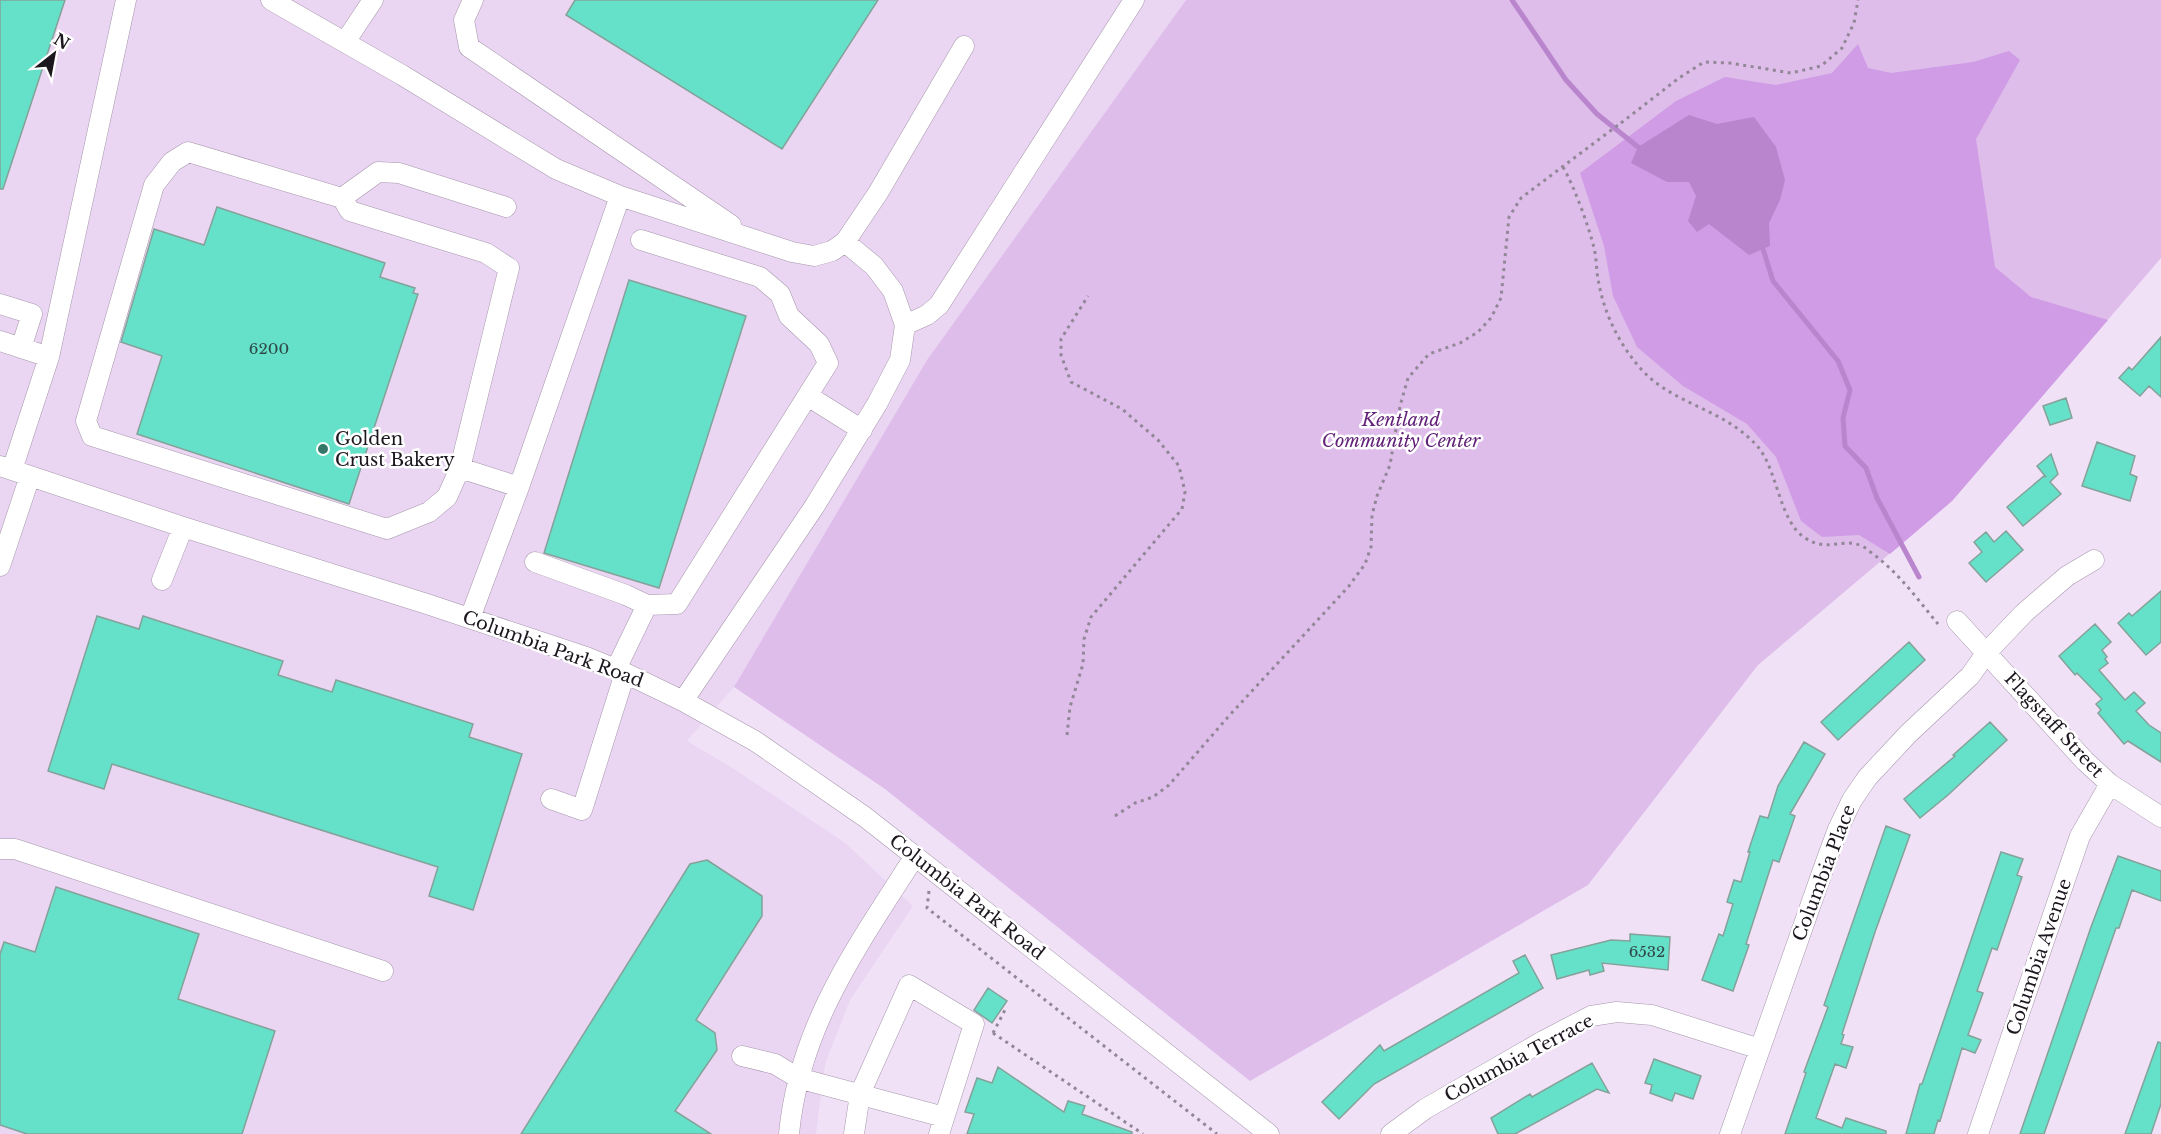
<svg xmlns="http://www.w3.org/2000/svg" width="2161" height="1134" font-family="'Libre Baskerville',serif">
<rect width="100%" height="100%" fill="#f0e1f7"/>
<path fill="#ead5f2" d="M0,0H1186L927,360L734,687L687,741L734,769L844,842L913,906L850,1000L825,1064L816,1134H0Z"/>
<path fill="#debdeb" d="M1186,0H2161V258L1952,501L1758,665L1588,885L1250,1081L885,789L734,687L927,360Z"/>
<path fill="#d09ce5" d="M1858,44L1868,68L1891,73L1973,62L2009,51L2020,60L1976,139L1995,267L2031,297L2108,320L1952,501L1890,554L1859,535L1822,537L1801,521L1776,457L1747,424L1683,386L1637,347L1613,296L1604,246L1580,173L1676,101L1725,77L1776,85L1832,73Z"/>
<path fill="#b985cd" d="M1689,115L1717,124L1754,117L1776,147L1785,180L1780,200L1769,223L1770,246L1749,255L1709,224L1697,232L1688,221L1696,196L1689,182H1667L1631,163L1638,147Z"/>
<g fill="none" stroke-linecap="round" stroke-linejoin="round">
<path stroke="#b985cd" stroke-width="5" d="M1512,0L1566,80L1597,114L1638,147
M1763,249L1773,281L1838,361L1850,390L1843,418L1845,446L1866,468L1877,498L1919,577"/>
</g>
<path fill="#66e1c9" stroke="#84a19a" stroke-width="1.5" d="M0,0H65L3,189H0Z
M575,0H878L782,149L566,15Z
M217,207L385,263L380,277L415,288L413,293L418,294L349,504L137,434L162,356L121,342L154,229L204,245Z
M629,280L746,316L659,588L544,553Z
M2161,337V397L2149,386L2140,396L2119,378L2129,367L2132,370Z
M2066,398L2072,418L2050,425L2043,406Z
M2097,442L2135,456L2130,474L2137,477L2130,501L2082,486Z
M2051,454L2058,474L2050,482L2061,494L2023,526L2007,507L2044,476L2046,477L2037,466Z
M2006,531L2023,550L1986,582L1969,563L1982,552L1974,542L1986,532L1994,542Z
M2161,591V642L2146,655L2118,623L2129,613L2132,616Z
M97,616L139,629L143,616L283,661L278,675L332,692L336,680L473,724L469,737L522,754L473,910L429,896L438,867L112,764L104,789L48,771Z
M2095,624L2111,642L2102,650L2107,657L2105,659L2108,663L2099,670L2125,700L2134,692L2145,703L2136,711L2149,725L2161,733V762L2128,741L2124,744L2098,713L2101,710L2096,704L2102,699L2077,673L2075,675L2059,656Z
M1909,642L1925,660L1838,740L1821,722Z
M1990,722L2007,740L1948,795L1920,818L1904,799L1955,756L1953,755Z
M1804,742L1825,754L1790,814L1795,816L1779,862L1773,860L1746,944L1749,945L1733,991L1702,980L1719,934L1723,936L1733,904L1727,902L1734,880L1741,882L1750,852H1748L1760,816L1768,818L1778,786Z
M1886,826L1910,835L1875,932L1842,1034L1844,1035L1841,1044L1853,1047L1846,1068L1835,1064L1816,1118L1842,1128L1846,1118L1886,1131V1134H1785L1806,1073L1804,1072L1828,1007L1824,1005Z
M2001,852L2023,859L2017,875L2022,877L1997,950L1992,948L1977,991L1983,993L1968,1035L1981,1040L1975,1053L1962,1048L1940,1121L1938,1120L1934,1134H1906L1920,1084H1922Z
M2118,856L2161,871V901L2132,890L2119,928H2116L2044,1134H2020L2091,927Z
M707,860L762,896V916L696,1020L715,1033L717,1050L675,1111L711,1134H521L690,864Z
M56,887L199,934L178,999L275,1031L242,1134H27L0,1125V954L4,942L35,952Z
M1630,934L1670,937L1668,970L1602,963L1604,971L1590,975L1589,970L1557,979L1551,955L1611,940L1630,941Z
M1525,955L1543,988L1374,1084L1339,1119L1322,1102L1380,1045L1384,1051L1519,973L1513,961Z
M988,988L1007,1001L992,1023L974,1010Z
M2158,1042L2161,1043V1104L2151,1134H2125Z
M1654,1059L1701,1076L1693,1099L1675,1093L1672,1101L1650,1093L1652,1085L1645,1083Z
M1592,1063L1609,1093L1597,1089L1515,1134H1498L1491,1118L1530,1094L1532,1097Z
M998,1067L1064,1112L1068,1101L1085,1106L1082,1114L1132,1132V1134H967L974,1114L965,1112L977,1078L992,1083Z"/>
<g fill="none" stroke-linecap="round" stroke-linejoin="round">
<g stroke="#a697ac" stroke-width="21">
<path id="minor" d="M271,0L402,75L556,169L620,196L792,252L814,256L832,251L845,242L878,193L964,46
M473,0L464,20L469,47L731,225
M345,42L373,0
M188,152L342,198L350,211L486,253L509,268L460,468L447,497L429,512L387,529L92,436L86,421L154,185L172,162Z
M342,198L378,172L399,173L506,207
M0,304L32,314L21,348
M905,325L927,315L939,305L1134,0
M0,341L49,357L12,470
M49,357L126,0
M808,396L862,430
M0,466L183,527L427,604L586,657L625,673L683,701L755,741L865,817L1269,1134
M460,468L519,487
M535,562L626,595L647,605
M0,566L30,476
M162,580L183,527
M470,618L519,487L620,196
M1957,621L2085,761L2110,784L2161,817
M616,669L647,605L677,604L828,363L819,344L789,316L780,294L760,277L641,240
M683,701L814,507L877,404L900,360L905,325L893,291L874,266L845,242
M551,799L582,810L625,673
M0,849H15L383,971
M742,1056L775,1064L798,1078L944,1117
M789,1134C799,1026 858,945 915,856
M854,1134L860,1094L909,985L974,1024L939,1134
M1391,1134L1425,1109L1543,1041L1591,1016L1617,1012L1652,1015L1760,1049
M1730,1134L1824,867L1838,829L1852,800L1867,778L1908,734L1970,676L1987,652L2024,613L2067,576L2094,560
M1978,1134L2080,836L2110,784"/>
</g>
<path stroke="#928796" stroke-width="3" stroke-dasharray="3 4.5" stroke-linecap="butt" d="M1621,123L1679,78L1704,62L1730,63L1791,73L1821,66L1842,48L1854,23L1858,0
M1563,167C1574,186 1589,227 1594,248C1597,260 1596,272 1599,284C1605,316 1620,345 1641,369C1673,405 1724,408 1758,447C1778,471 1779,521 1805,538C1828,553 1841,537 1862,546C1867,548 1872,554 1877,557C1901,576 1919,601 1938,624
M1067,735L1070,707L1083,664L1084,639L1091,617L1182,509L1185,492L1179,466L1158,440L1122,409L1071,382L1061,355V339L1088,296
M1115,816L1135,803L1153,797L1169,785L1228,717L1349,586L1365,564L1371,547L1372,515L1377,496L1390,465L1400,406L1408,378L1429,354L1460,343L1478,332L1491,318L1501,298L1509,217L1521,198L1622,122
M929,891L927,908L1217,1134
M993,1033L1143,1134
M993,1033L1006,1008"/>
<use href="#minor" stroke="#fff" stroke-width="20"/>
</g>
<circle fill="#35786a" stroke="#fff" stroke-width="2" cx="323" cy="449" r="6"/>
<g text-anchor="middle" dominant-baseline="central" stroke-width="5" stroke-linejoin="round" paint-order="stroke">
<g font-size="15" fill="#2e4949">
<text x="269" y="348">6200</text>
<text x="1647" y="951">6532</text>
</g>
<g font-size="18" font-style="italic" fill="#622278" stroke="#fff">
<text x="1401" y="420">Kentland<tspan x="1401" dy="21">Community Center</tspan></text>
</g>
<g font-size="18" fill="#1c161e" stroke="#fff" text-anchor="start">
<text x="335" y="439">Golden<tspan x="335" dy="21">Crust Bakery</tspan></text>
</g>
<g font-size="18" fill="#1c161e" stroke="#fff">
<text transform="translate(553 649) rotate(20)">Columbia Park Road</text>
<text transform="translate(2054 725) rotate(47)">Flagstaff Street</text>
<text transform="translate(1824 873) rotate(-69)">Columbia Place</text>
<text transform="translate(967 897) rotate(38)">Columbia Park Road</text>
<text transform="translate(2039 957) rotate(-71)">Columbia Avenue</text>
<text transform="translate(1519 1058) rotate(-28)">Columbia Terrace</text>
</g>
</g>
<g transform="translate(54 54) rotate(31)" stroke="#ffffff" stroke-width="4.5" paint-order="stroke">
<path d="M0-4.5L10 22L0 15L-10 22Z" fill="#1c161e"/>
<text y="-9" font-size="16" font-weight="bold" text-anchor="middle" fill="#1c161e">N</text>
</g>
</svg>
